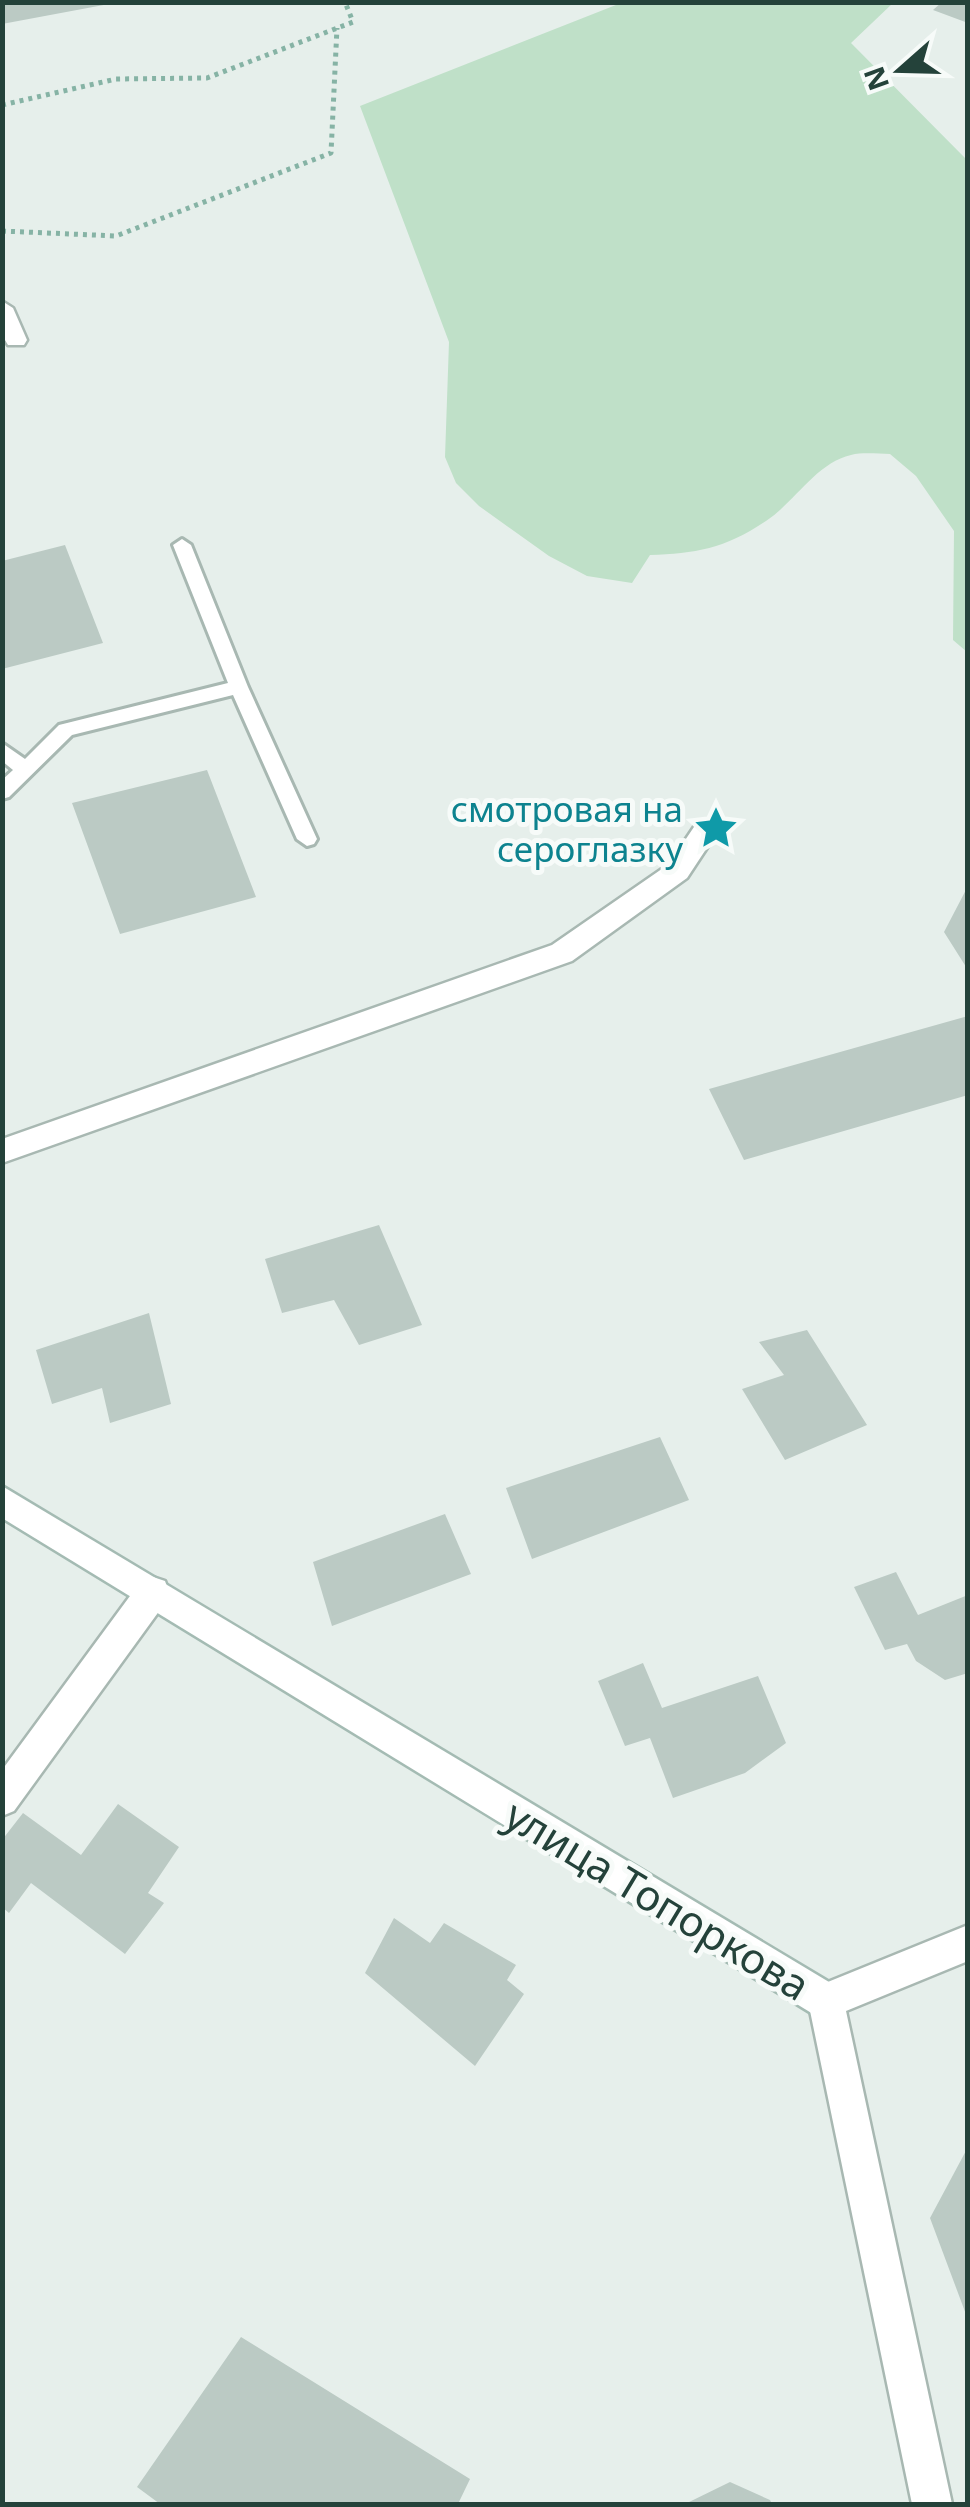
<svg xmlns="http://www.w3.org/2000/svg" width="970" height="2507" font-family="'Noto Sans',sans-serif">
<rect width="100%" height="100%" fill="#e6efeb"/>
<path fill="#bfe0c8" d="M621,3H893L851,43L967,160V652L953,640L954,531L916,476L890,454C878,454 863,452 851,455C816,463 795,502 766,521C727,548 695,554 650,555L632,583L587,576L549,556L479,506L456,483L445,457L449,342L360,106Z"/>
<path fill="#bbcac4" d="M2,2H109V4L2,24Z
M942,2H968V23L933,10Z
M65,545L103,643L2,669V561Z
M207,770L256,897L120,934L72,803Z
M968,886V970L944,932Z
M968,1016V1095L744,1160L709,1089Z
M379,1225L422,1325L359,1345L334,1300L282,1313L265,1259Z
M149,1313L171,1404L110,1423L102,1388L52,1404L36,1350Z
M807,1330L867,1425L785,1460L742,1389L784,1375L759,1342Z
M660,1437L689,1500L532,1559L506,1488Z
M445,1514L471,1574L332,1626L313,1562Z
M896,1572L918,1615L968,1595V1673L945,1680L916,1661L907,1644L885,1650L854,1587Z
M643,1663L662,1708L758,1676L786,1743L745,1773L673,1798L650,1738L625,1746L598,1681Z
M118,1804L179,1847L148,1893L164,1903L125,1954L31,1883L9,1913L2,1907V1840L23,1813L81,1855Z
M394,1918L430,1943L444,1923L516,1965L507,1980L524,1994L475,2066L365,1973Z
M968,2147V2317H967L930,2218Z
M241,2337L470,2479L458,2504H160L137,2487Z
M730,2482L770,2500L772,2504H685Z"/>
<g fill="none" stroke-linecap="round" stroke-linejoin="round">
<g stroke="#a8b8b2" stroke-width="6">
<path id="service" d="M182,539L191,545L248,687L317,839L314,844L307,846L297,839L233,695L72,735L9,797L2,799V780L13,770L2,761V743L25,759L59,725L228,683L173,545Z"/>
</g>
<g stroke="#a8b8b2" stroke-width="5">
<path id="minor" d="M2,301L13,308L27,340L24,345H8L5,340Z
M705,821L714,824L718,831L687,878L572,961L2,1163V1139L552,945L669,864L696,824Z
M153,1577L165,1581L169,1592L165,1603L14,1811L2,1816V1770L141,1581Z
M968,1925V1961L846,2011L952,2504H912L808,2001L813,1988Z"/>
</g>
<g stroke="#a4bbb3" stroke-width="5">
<path id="secondary" d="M2,1486L839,1988L844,2001L839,2014L826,2019L813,2014L2,1518Z"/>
</g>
<path stroke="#86b3a5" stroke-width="5" stroke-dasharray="4 5" stroke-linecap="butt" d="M2,105L116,79L207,78L353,22L345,2
M2,231L116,236L331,153L337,28"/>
<use href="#service" fill="#fff" fill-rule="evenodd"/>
<use href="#minor" fill="#fff" fill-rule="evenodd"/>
<use href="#secondary" fill="#fff" fill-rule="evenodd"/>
</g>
<defs>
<g id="sight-bare" transform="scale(3.45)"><path d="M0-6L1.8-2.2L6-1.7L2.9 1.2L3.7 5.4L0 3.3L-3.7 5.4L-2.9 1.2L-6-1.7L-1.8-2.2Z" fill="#0f9aa8" stroke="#f7fbf9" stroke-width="2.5" paint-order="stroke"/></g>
</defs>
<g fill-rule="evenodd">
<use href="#sight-bare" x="716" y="828"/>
</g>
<g text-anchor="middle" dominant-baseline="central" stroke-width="10" stroke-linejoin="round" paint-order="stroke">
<g font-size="35" fill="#0d838f" stroke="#f7fbf9" text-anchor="end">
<text x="683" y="808">смотровая на<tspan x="683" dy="40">сероглазку</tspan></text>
</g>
<g font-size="42" fill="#24423a" stroke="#f7fbf9">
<text transform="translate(658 1899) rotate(31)">улица Топоркова</text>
</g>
</g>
<rect width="970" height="2507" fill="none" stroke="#24423a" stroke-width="10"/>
<g transform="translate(900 70) rotate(250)" stroke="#f7fbf9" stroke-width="8" paint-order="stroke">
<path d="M0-8L18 38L0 25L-18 38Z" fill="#24423a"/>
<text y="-15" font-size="28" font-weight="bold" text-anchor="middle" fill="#24423a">N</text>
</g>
</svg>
